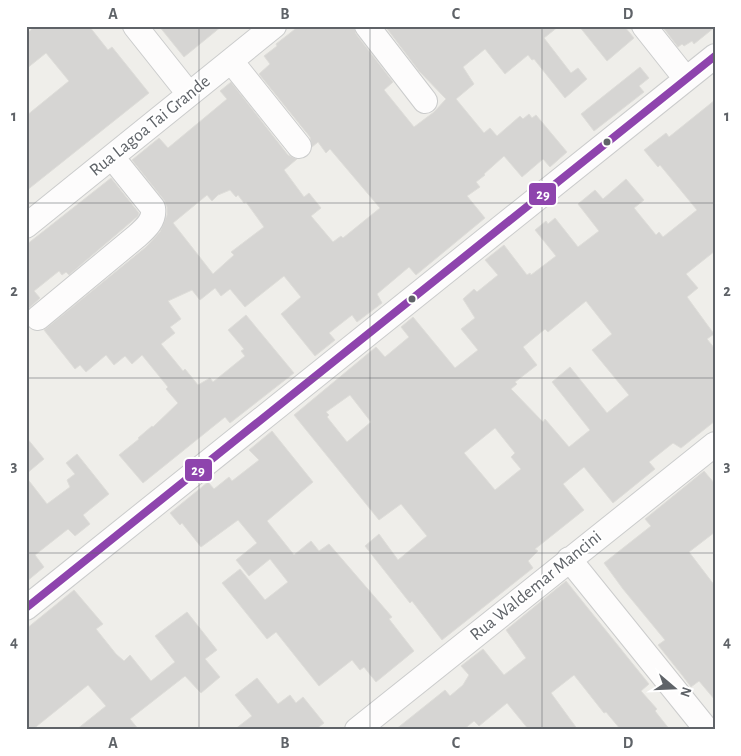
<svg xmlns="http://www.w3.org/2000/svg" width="741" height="756" font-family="'Alegreya Sans',sans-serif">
<rect width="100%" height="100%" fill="#efeeea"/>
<path fill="#d6d5d3" stroke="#deddd9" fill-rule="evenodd" d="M36,26H89L108,50L112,47L149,93L26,191V116L69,81L46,53L26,69V34Z
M159,26H222L184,57Z
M299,26H354L356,34L393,82L384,90L414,127L434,112L446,99L419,71L385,26H559L544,38L571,73L578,68L587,79L565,98L534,59L532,60L528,55L505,74L485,49L463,67L474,84L456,99L484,133L490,128L497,136L520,116L523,119L529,114L532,118L536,115L567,152L550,167L543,159L522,177L504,156L484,174L485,175L476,182L480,187L467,196L485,218L416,275L409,267L377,294L382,303L357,322L352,315L329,333L335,340L315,356L281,314L301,297L284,276L245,307L230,289L221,296L215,288L200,300L192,290L168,301L181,319L170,327L175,333L161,344L183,371L185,369L198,385L210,378L213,382L245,356L241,351L244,349L228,330L246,315L294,373L230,423L225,417L143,483L119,455L139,439L138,438L152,426L153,427L178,403L166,389L168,387L142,355L132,364L125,356L114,365L106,355L86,372L80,365L75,369L44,330L146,247L160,232L167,215V207L164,200L132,160L159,138L168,148L227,99L220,91L231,82L288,155L297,159L284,170L304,197L309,193L321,208L311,216L333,242L341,236L343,238L380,208L330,149L326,153L318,142L312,147L310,137L259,74L270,64L264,56L277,46L276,44ZM230,190L236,197L238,195L244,203L246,202L264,227L231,252L234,255L213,274L173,223L207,195L212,201L218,195Z
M579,26H624L634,38L607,61Z
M662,26H715V27L694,44L692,41L684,46L682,44L678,47Z
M640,67L649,78L639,86L644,92L594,131L581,114Z
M715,100V251L686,274L698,288L687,297L714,334L707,339L715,349V421L681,448L673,443L649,462L655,469L613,503L584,467L563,484L584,510L535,549L538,551L528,561L533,568L442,640L412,601L410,603L365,546L379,534L398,560L427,536L401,504L379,520L294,415L376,347L385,357L409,337L401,327L413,317L455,368L478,350L461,329L475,318L463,299L474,289L477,292L498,275L485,260L504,245L527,275L530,273L531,275L556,256L535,230L546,221L548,224L555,218L578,247L599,231L578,204L595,190L603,199L626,179L644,200L634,208L656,235L659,232L663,237L697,210L660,165L658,167L644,150L666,133L669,137ZM586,301L612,334L592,350L629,395L607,413L570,367L552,382L590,430L569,447L545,419L543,422L511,389L517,384L515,382L537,365L523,347L545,329L548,332ZM350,395L371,422L347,442L327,417L329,415L326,412ZM495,428L515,453L511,457L521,469L495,490L464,453Z
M111,178L139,213L138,216L69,275L66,272L62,275L59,271L34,291L40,298L27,310L26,245Z
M272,431L313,482L267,521L294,555L311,541L319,551L329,544L392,617L389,619L414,651L376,682L364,667L360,670L352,660L319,686L276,632L267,639L222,583L240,569L265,600L288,582L270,559L249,576L236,560L257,543L238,520L201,547L182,523L180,525L170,513L208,482L214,489L229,477L232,481L259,460L249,450Z
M26,437L44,459L26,474Z
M77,454L109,494L83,515L90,524L75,536L68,529L35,555L44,567L26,582V477L47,504L70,487L67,480L75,474L66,463Z
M704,471L715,484V532L689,552L715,586V700L699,681L691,687L682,675L658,645L665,640L623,589L604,563L651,526L645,519Z
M566,581L649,684L641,691L657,709L655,711L670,730H621L606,712L604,713L574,675L551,693L578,730H529L507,703L479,726L474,721L463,730H395L445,690L450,696L463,685L469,675L461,666L483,649L504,675L526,658L506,630Z
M74,590L103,624L96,629L116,654L124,661L130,655L151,681L175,662L155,636L187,612L217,650L205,659L220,677L201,693L185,676L130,719L139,730H76L106,706L88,685L32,730H26V629Z
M257,678L278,704L290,695L296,703L303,697L324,723L315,730H234L252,716L235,695Z"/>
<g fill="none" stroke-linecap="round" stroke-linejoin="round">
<g stroke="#cbcccc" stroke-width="26">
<path id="minor" d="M135,26L189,94
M367,26L425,101
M644,26L686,79
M231,61L299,146
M26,226L274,26
M38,318L137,236C146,228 155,220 153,208L112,157
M569,559L707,730
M26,608L715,56
M357,730L715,444"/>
</g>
<use href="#minor" stroke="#fdfcfc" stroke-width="24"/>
<g stroke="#fff" stroke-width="11">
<path id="bus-1" d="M26,608L715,56"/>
</g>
<use href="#bus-1" stroke="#8e44ad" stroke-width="8"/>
</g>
<path fill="none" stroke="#5f6368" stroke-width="1" stroke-opacity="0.55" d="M199,26V730M370,26V730M542,26V730M26,203H715M26,378H715M26,553H715"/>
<g fill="#5f6368" stroke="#fff" stroke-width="2">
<circle cx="607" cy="142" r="4.5"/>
<circle cx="412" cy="299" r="4.5"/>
</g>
<g text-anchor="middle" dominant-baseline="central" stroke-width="4" stroke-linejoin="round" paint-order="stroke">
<g font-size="18" fill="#5f6368" stroke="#fff">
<text transform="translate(150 126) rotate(-39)">Rua Lagoa Tai Grande</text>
<text transform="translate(536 586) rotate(-39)">Rua Waldemar Mancini</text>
</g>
</g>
<g stroke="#fff" stroke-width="2">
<rect x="528" y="182" width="29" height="24" rx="5" fill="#8e44ad"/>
<rect x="184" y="458" width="29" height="24" rx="5" fill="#8e44ad"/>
</g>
<g font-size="14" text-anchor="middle" font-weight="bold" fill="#fff">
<text x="543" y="199">29</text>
<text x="198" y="475">29</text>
</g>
<rect width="741" height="756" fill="none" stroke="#ffffff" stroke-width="55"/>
<g transform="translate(674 688) rotate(109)" stroke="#ffffff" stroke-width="4" paint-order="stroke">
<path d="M0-4L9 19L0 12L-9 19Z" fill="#5f6368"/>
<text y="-8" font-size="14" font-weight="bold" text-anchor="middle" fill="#5f6368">N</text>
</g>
<rect x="28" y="28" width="686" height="700" fill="none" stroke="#5f6368" stroke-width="2"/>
<g font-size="16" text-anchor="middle" font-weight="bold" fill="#5f6368">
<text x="113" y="19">A</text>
<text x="285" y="19">B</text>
<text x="456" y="19">C</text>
<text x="628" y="19">D</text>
<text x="14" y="121">1</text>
<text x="727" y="121">1</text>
<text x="14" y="296">2</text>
<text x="727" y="296">2</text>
<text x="14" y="471">3</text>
<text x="727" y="471">3</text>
<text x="14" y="647">4</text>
<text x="727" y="647">4</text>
<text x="113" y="748">A</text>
<text x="285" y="748">B</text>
<text x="456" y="748">C</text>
<text x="628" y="748">D</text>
</g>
</svg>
